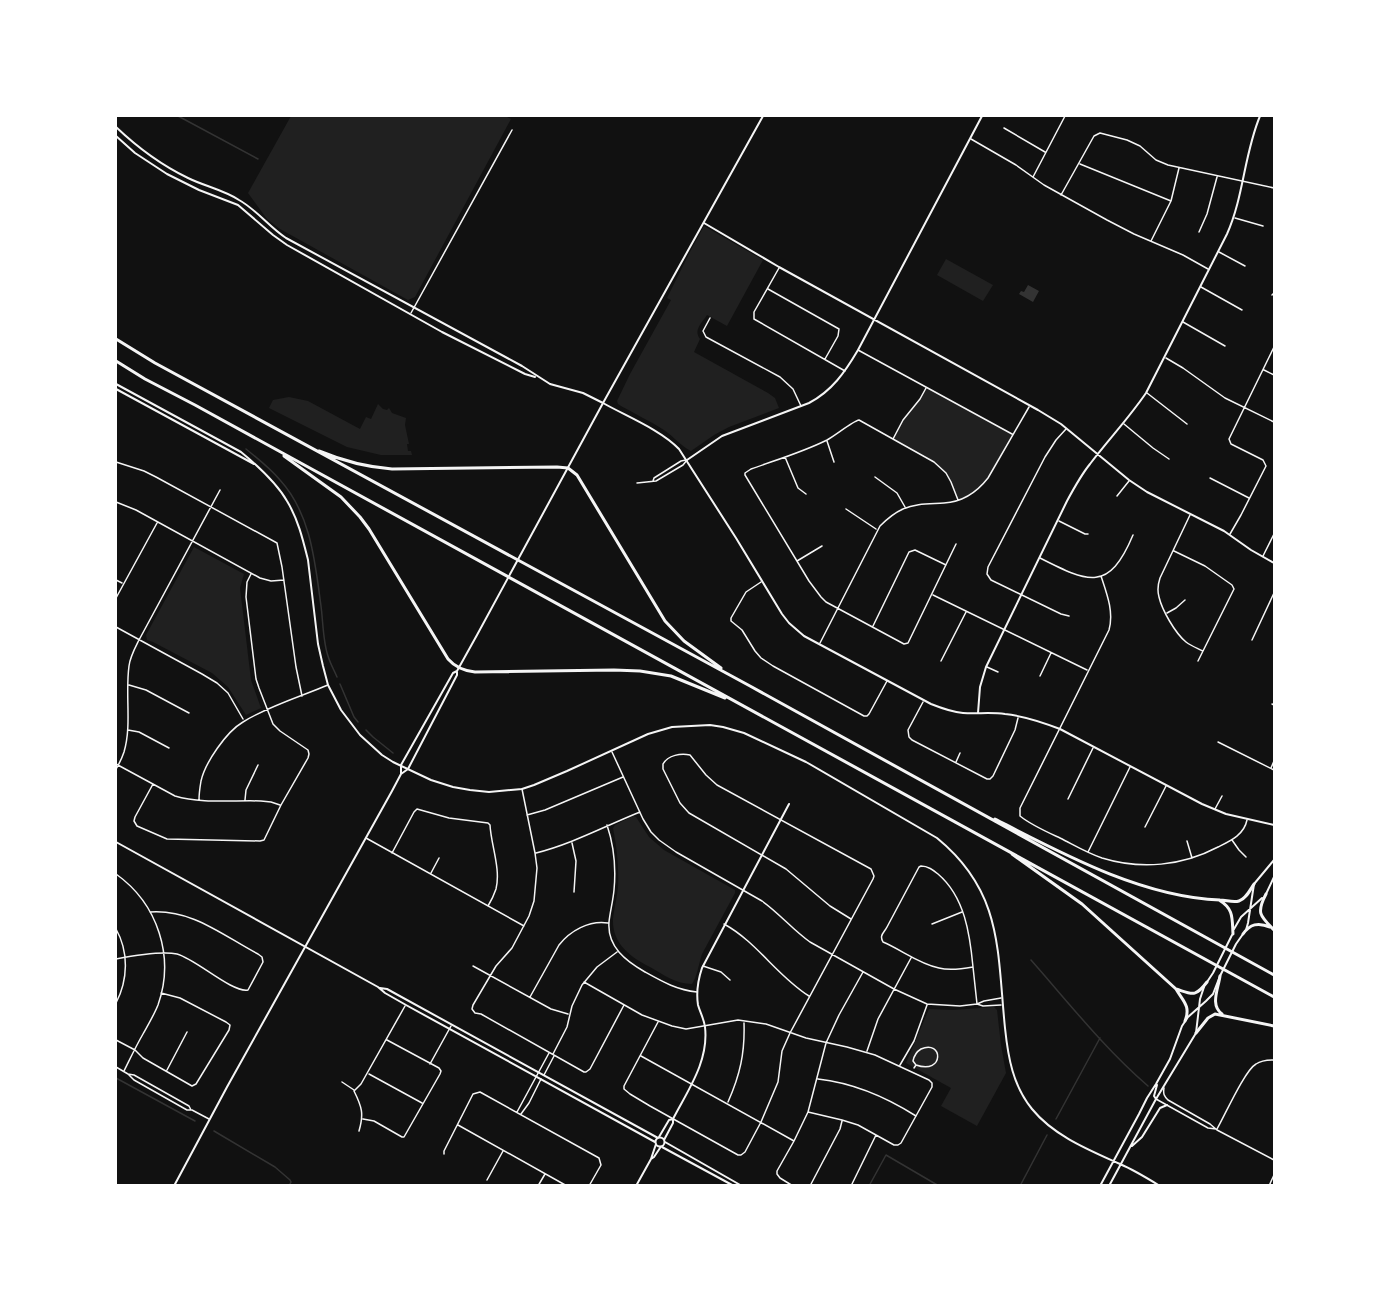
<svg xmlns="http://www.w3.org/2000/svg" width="1390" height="1301" font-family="'Nunito Sans',sans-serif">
<rect width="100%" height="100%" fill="#111"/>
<path fill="#202020" d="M291,116H505L511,119L415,297L408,300L280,229L267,219L248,193Z
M704,226L763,260L727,326L707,315C702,323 693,330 700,339L694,352L768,393L775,398L779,408L729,427L714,435L691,451C681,446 673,436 664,430C650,421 635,414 621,406L618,404L617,401L630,374L671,300L667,298L691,250Z
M946,259L993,285L983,301L937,275Z
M927,387L1013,435C1002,454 993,478 976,491C971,495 964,497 958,500C955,491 952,481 946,474C933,457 911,449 893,439L903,420L920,399Z
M289,397L308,401L360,429L366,417L371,419L378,404L383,409L387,410L389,408L392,413L406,418L405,425L409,444H407L408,451H411L412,455H381L347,447L269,408L273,400Z
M194,547L244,574L240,588L251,680L261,708L246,715L228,687L212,673L153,642L147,640L146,635Z
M633,816L636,817L649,837L664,850L735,890V893L702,954C699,963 697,977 692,984C676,984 664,975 650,967C631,957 612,944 613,919C614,909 617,898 618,887C619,867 617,848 613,828L615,825Z
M994,1007L997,1010L1001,1045L1006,1073L977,1126L941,1106L951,1088L906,1063L929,1009L953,1010Z"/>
<path fill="#333" d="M1028,285L1039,291L1033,302L1019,294L1021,291L1024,292Z"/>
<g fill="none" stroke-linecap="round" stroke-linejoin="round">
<path stroke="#333" stroke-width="1.5" d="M178,116L258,159
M246,449C258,459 270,468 280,480C311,514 315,562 321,606C323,621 323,642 328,656C330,663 334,670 337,677
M340,684L354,717L358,722
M366,730L373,737L393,753
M1031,960C1068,1002 1104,1048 1148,1086
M116,1078L195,1121
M1056,1119L1100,1038
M214,1131L275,1167L290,1180L291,1182L289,1186
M869,1186L886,1155L939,1186
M1020,1186L1047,1135"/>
<path stroke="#f5f5f5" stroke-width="1.5" d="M914,1068L916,1065C945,1075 943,1039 921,1049C916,1052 914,1056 913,1061L916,1065"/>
<path stroke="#f5f5f5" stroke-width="1.5" d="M1004,128L1045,152
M971,139L1016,165L1044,185L1107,220L1134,234L1183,255L1208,269
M1080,164L1171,201
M1033,177L1065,116
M1061,195L1094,136L1100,133L1127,140L1140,146L1156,160L1168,165L1274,188
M1235,218L1263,226
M1199,232L1207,214L1217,177
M1151,241L1171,201L1179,168
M1219,252L1245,266
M779,268L754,312V319L845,371
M1201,287L1242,310
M768,289L839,329L838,336L825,359
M1272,295L1274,293
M411,313L512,130
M710,318L703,331L706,337L780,377L793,389L801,406
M1183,322L1225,346
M858,350L1012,434
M1166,358L1183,368L1225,398L1274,422
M1264,370L1274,375
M1147,393L1187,424
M1124,424L1153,448L1169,459
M1066,429L1056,440L1045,457L988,567L987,574L991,580L1061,614L1069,616
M893,439L903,420L920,399L926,388
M827,441L834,462
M785,457L798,488L806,494
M116,462L144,471L156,477L277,543L282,567L296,667L302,696
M875,477L897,493L905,507
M1210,478L1249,498
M653,481L654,478L681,461L686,460
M637,483L656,481L683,465L687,460
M1117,496L1129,481
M116,502L136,510L260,578L271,581L284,580
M846,509L876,529
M1190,515L1160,578C1158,584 1157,590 1159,597C1162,610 1175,633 1186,642C1191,646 1197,648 1203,651
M1059,521L1085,534H1088
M1230,534L1241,515L1266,466L1263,460L1231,444L1229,439L1274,347
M956,544L908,643L904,644L826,602L821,597L809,581L745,475V473L751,469C776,460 803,452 827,440C836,435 853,421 859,420L934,462L946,473L951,482L958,500
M1174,551L1205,566L1232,585L1234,589L1198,661
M1263,556L1274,534
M1040,558C1089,583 1109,592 1133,535
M797,561L822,546
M1101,576C1107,594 1114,612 1109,630L1020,808V816C1031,825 1047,832 1060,838C1074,845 1087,853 1102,858C1141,870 1182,866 1218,847C1230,841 1244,835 1247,820
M116,580L122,583
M761,582L746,592L731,618V621L742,630L755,651L761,658L773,666L864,716H867L869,714L887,681
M933,595L1087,670
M116,598L157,523
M1167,613L1176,608L1185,600
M873,626L909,552L915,550L946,565
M116,627L202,674L217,683L228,693L243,719
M1252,640L1274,593
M820,643L880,526C887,519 894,513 903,509C916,503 930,504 944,503C962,502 977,492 988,478L1029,407
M941,661L966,612
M987,667L998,672
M1040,676L1051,653
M129,685L146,690L189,713
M923,702L908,730L909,737L912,740L987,779H990L993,776L1015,730L1018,718
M1272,704L1274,705
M128,730L139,732L169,748
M1218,742L1274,770
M612,752L643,819L651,832L659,840L676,852L762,901C779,913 793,930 810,942L894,989L927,1004L960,1006L977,1004L973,967
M956,762L960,753
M116,764L175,796C201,804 234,800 261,801L271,802L280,805
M1271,768L1274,761
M116,769C119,764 122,758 124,752C132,725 125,695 129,666C130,657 135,648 139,640L220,490
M153,784L135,817L134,821L137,826L167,839L260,841L264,840L281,805L308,758L309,754L308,750L280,731L273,724L259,688L256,679L246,597L247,582L251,574
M522,789L535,853L537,868L534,901L529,916L512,948L496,966L473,1005L472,1009L475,1013L481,1014L584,1072H586L590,1069L624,1005
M1068,799L1093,748
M199,800C199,794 200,787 201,781C205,763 226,732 243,722C266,707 302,696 328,685
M245,800L246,790L258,765
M1215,809L1222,796
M527,815L545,810L623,777
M607,825C614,846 616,869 614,890C613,901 610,912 609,922C607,947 626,961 645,972C663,982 677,990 697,992
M1145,827L1166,786
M366,838L524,926
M1232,840L1239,850L1246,857
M1187,841L1192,858
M572,843L576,861L574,892
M1088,852L1130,767
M392,853L414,812L417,809L449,818L488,823L490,825C491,845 501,869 496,889C494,895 491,901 488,906
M536,853C572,844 605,826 640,812
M921,866C928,866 933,870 938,874C965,897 970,935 973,967C962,969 950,971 939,968C919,964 902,950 883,942C879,935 884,933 887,927L919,867Z
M431,873L439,858
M116,874C158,904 175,957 158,1005C154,1015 148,1025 143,1034C136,1046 130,1059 124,1071
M724,924C757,942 777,976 809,996
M932,924L962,912
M116,929C129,952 128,980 116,1003
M116,959C132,956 161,951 177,954C196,959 232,993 248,990L263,962L262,957L258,954C222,935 192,909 150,912
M473,966L551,1009L568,1014
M703,966L721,972L730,980
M584,982L642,1015L672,1026L686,1029L738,1020L766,1024L806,1038L847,1047L875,1055L929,1080L932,1083V1087L901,1143L898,1145H894L858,1125L842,1120L808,1112
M530,997L559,945C570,931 589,920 608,923
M1001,998L984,1001L977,1004L983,1006L1001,1005
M658,1022L624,1086V1089L630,1094L650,1106L738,1155H741L745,1152L761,1122L778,1082L782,1051L790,1033L873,879L874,876L871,869L717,785L706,775L690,755C681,753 668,755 663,764V769L680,803L689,813L786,869L830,906L851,919
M116,1040L135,1050L143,1058L192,1086L196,1084L229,1030L230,1025L226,1022L180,998L161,993
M867,1051L878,1019L911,958
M553,1054L567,1027L572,1006L582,985L597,967L617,952
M641,1056L794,1141
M430,1064L451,1026
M900,1065L914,1041L927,1005
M116,1067L128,1074L134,1080L187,1110H191L189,1106L134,1075L128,1074
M167,1070L187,1032
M369,1074L422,1103
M544,1075L554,1056
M818,1079C854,1083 886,1097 916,1116
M342,1082L354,1090
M1164,1088C1163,1094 1164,1096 1168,1100L1210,1124L1217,1130L1274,1160
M1156,1099L1208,1128L1216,1129
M728,1102C740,1075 745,1053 744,1023
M192,1110L209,1119
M517,1112L549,1053
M521,1114L529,1103L541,1079
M363,1119L374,1121L402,1137H404L440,1074L441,1071L439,1068L387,1040
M458,1125L567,1186
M1217,1129C1225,1115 1245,1070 1256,1064C1262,1060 1268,1060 1274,1060
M359,1131C364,1114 362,1107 354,1091L361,1084L405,1006
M444,1154V1151L473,1094L480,1092L599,1158L601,1165L589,1186
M1274,1162V1166
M487,1180L503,1151
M538,1186L545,1174
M793,1186L780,1178L777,1174V1171L794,1141L808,1112L826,1043L839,1015L863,972
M810,1186L840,1129L842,1121
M851,1186L876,1135
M1269,1186L1274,1175"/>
<path stroke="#f5f5f5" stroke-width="2" d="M704,223L779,267L1038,410L1061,424L1129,480L1147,492L1224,531L1251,550L1274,563
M116,384L241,452C258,466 276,482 287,501C298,519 303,540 308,560L318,644L323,666L328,685L341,710L360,735L382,755L393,762L431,780L453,787L470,790L489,792L522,789L534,785L567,771L648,734L672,727L710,725L723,727L744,733L806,762L937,838C1003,892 997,950 1005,1028C1008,1057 1013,1086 1032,1109C1054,1136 1089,1150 1120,1164C1134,1170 1147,1178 1160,1186
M116,389L254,464
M603,403C626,416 661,430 679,449L736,538L782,614L789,623L804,636L931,704C941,708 952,712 963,713C977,714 991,712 1005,714C1024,716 1042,722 1060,729L1202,804L1226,814L1274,825
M687,460L722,436L809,403C832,391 845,372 858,350L982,116
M978,713L980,687L986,667L1067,501C1074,488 1081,475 1090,464C1108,440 1129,418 1146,393L1227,234C1244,196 1244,154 1260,116
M116,842L378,987L385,993L406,1005L655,1142
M1266,894L1274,877
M1234,929L1241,917L1262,898
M1246,930L1248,923L1254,884L1274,860
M1207,982L1213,973L1232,935
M380,988L387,989L658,1138
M1156,1099L1154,1096L1157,1085
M659,1137L669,1120L673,1119
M655.5 1142a4.5 4.5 0 1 1 9 0a4.5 4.5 0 1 1-9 0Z
M664,1140L673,1123V1119C688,1090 709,1061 705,1027C704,1019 700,1012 698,1005C696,992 698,980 702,968L789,804
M665,1142L742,1186
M1132,1146L1142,1137L1160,1108L1167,1105
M662,1147L734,1186
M651,1159L654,1157L660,1148
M636,1186L651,1159L656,1144
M1100,1186L1139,1114L1147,1098L1156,1084L1170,1059L1182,1026L1188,1017L1206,1001L1213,994L1220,976L1236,944L1243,934
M1109,1186L1156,1099L1196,1033L1200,999L1204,987"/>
<path stroke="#f5f5f5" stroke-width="2" d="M116,127C137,147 161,165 188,178C204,186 224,190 239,200C257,210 269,227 286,238L522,366L550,384L583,393L603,403
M116,136L135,153L167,174L199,190L238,205L273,235L287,245L442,332L525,374L535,377
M401,774L408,769L457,675V672
M174,1186L227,1087L392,791L401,774V765L453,673L457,671L477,635L603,403L763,116"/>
<path stroke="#f5f5f5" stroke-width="3" d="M116,339L155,363L750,686L1274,975
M116,361L145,379L195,405L1274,997
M319,451C343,461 366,467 392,469L557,467L568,468L577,475L665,621L684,641L721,668
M284,456L341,497L360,517L369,529L448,659C455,667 465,671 475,672L614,670L640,671L671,676L725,698
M995,819C1063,854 1142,897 1220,900C1226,900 1233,903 1239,901C1246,899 1250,890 1254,884
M1012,854L1082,904L1176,989C1183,1001 1191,1006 1185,1021
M1266,894C1256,913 1260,916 1274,930
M1219,900C1234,909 1232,918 1233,934
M1243,934C1250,924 1258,922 1270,927
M1220,976C1218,990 1210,1005 1222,1014
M1176,989C1192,994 1195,998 1207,982
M1196,1033L1208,1018L1215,1014L1274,1026"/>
</g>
<rect width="1390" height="1301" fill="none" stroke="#ffffff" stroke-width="234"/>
</svg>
